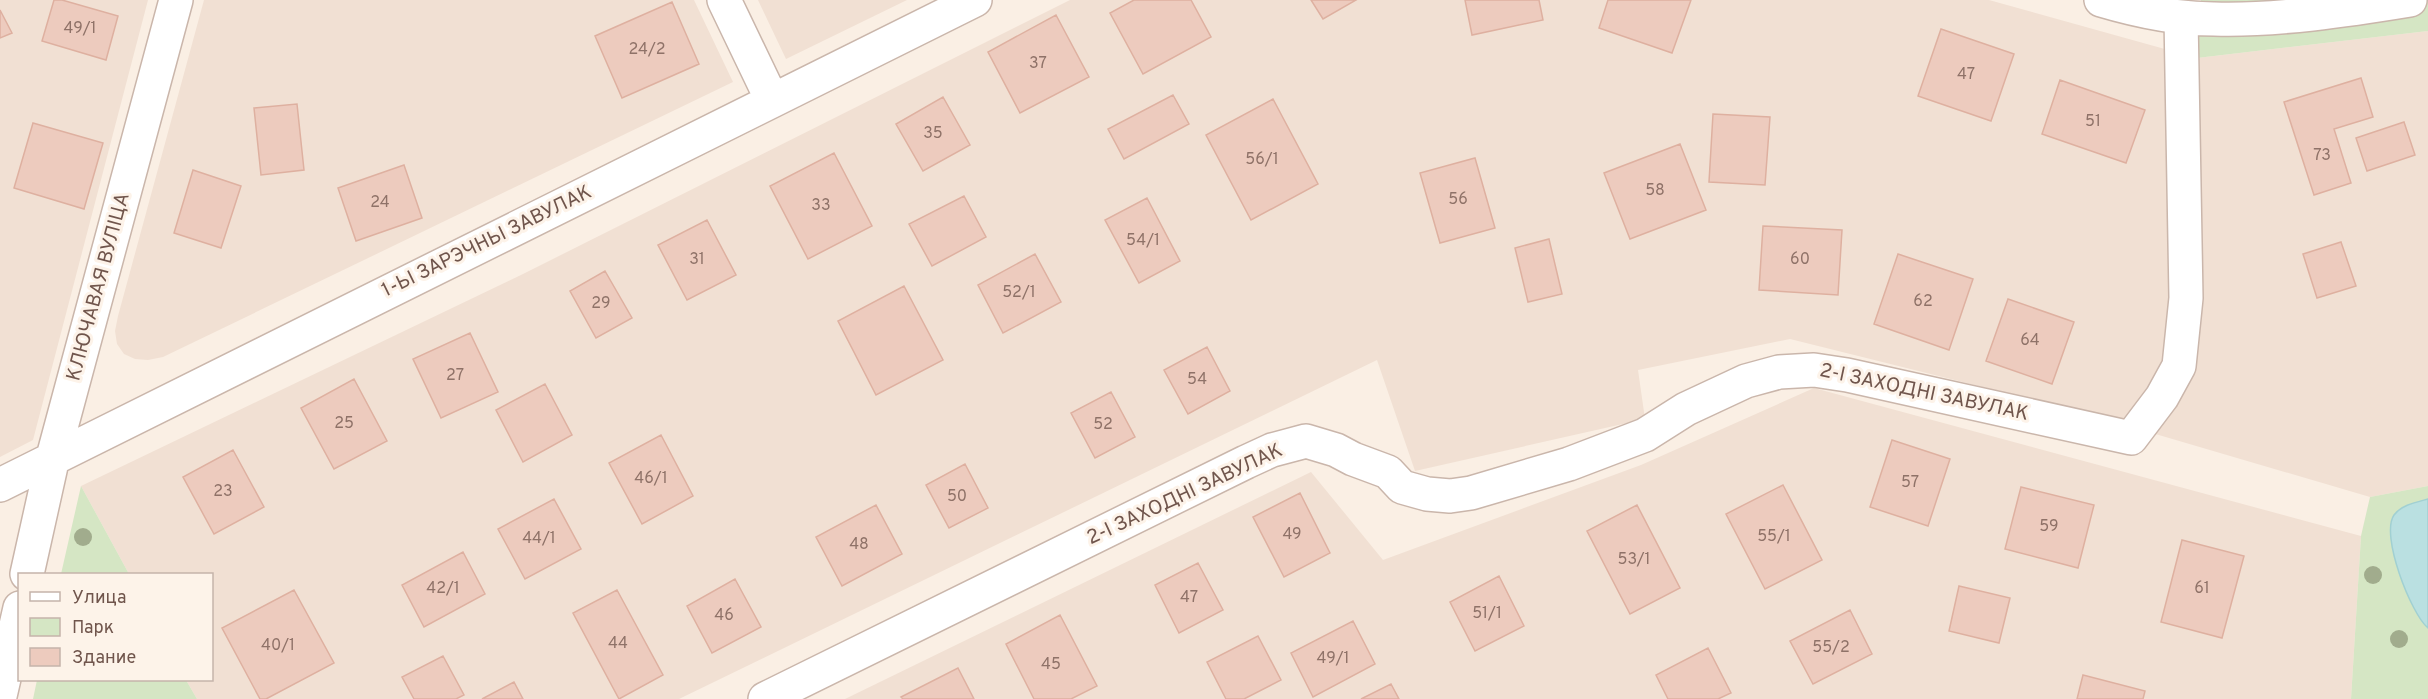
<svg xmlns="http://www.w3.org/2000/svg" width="2428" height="699" font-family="Overpass,sans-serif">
<rect width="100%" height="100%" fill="#faefe4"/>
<path fill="#f1e0d3" d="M0,0H148L33,440L0,457Z
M204,0H694L733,82L163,357L148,360L135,359L124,354L117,344L115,331L118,316Z
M758,0H907L786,59Z
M1070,0H1989L2197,58L2428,31V486L2370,497L2067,408L1790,339L1638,370L1645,419L1415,471L1377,360L679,699H197L186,680H212V574H129L81,486L523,274Z
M1814,388L2361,536L2351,699H845L1311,472L1383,560L1641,465Z"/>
<path fill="#d5e6c4" d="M2201,0H2428V31L2197,58Z
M81,486L129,574H61Z
M2428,486V699H2351L2361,536L2370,497Z
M37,680H186L197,699H33Z"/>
<path fill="#bae0e1" stroke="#a1d0d2" stroke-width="1.5" d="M2428,499V628C2411,614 2380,535 2394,515C2401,505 2417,502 2428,499Z"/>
<path fill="#edcbbe" stroke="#deb0a0" stroke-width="1.5" d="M54,0H62L118,16L106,60L42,41Z
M1134,0H1191L1211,37L1143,74L1110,13Z
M1311,0H1356L1323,19Z
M1465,0H1539L1543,20L1472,35Z
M1608,0H1691L1672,53L1599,28Z
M672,2L699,64L622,98L595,36Z
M0,10L12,33L0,38Z
M1056,15L1089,77L1020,113L988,52Z
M1941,29L2014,54L1991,121L1918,96Z
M2361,78L2373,117L2334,129L2351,183L2314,195L2284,102Z
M2060,80L2145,110L2126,163L2042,134Z
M1173,95L1189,124L1124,159L1108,129Z
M943,97L970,145L923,171L896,124Z
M1273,99L1318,184L1251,220L1206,135Z
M297,104L304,170L261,175L254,108Z
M1713,114L1770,117L1765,185L1709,182Z
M2404,122L2415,155L2367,171L2356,138Z
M33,123L103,143L84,209L14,188Z
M1680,144L1706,210L1630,239L1604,173Z
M834,153L872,226L808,259L770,186Z
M1475,158L1495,228L1440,243L1420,173Z
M404,165L422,218L356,241L338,188Z
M193,170L241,186L221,248L174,233Z
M964,196L986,237L932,266L909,224Z
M1147,198L1180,261L1139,283L1105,220Z
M707,220L736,275L687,300L658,245Z
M1763,226L1842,230L1838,295L1759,290Z
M1549,239L1562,294L1528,302L1515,248Z
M2341,242L2356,286L2317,298L2303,254Z
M1035,254L1061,302L1003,333L978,285Z
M1898,254L1973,279L1949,350L1874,324Z
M605,271L632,318L596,338L570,291Z
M904,286L943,360L876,395L838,321Z
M2008,299L2074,322L2052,384L1986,361Z
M470,333L498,392L441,418L413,359Z
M1207,347L1230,391L1188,414L1164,370Z
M354,379L387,441L334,469L301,408Z
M545,384L572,435L523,462L496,410Z
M1111,392L1135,437L1095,458L1071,413Z
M661,435L693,496L642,524L609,463Z
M1892,440L1950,459L1928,526L1870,507Z
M233,450L264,507L214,534L183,477Z
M965,464L988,508L949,528L926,485Z
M1783,485L1822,560L1765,589L1726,514Z
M2021,487L2094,505L2078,568L2005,549Z
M1300,493L1330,553L1284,577L1253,517Z
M554,499L581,549L525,579L498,529Z
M876,505L902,554L842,586L816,537Z
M1637,505L1680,588L1630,614L1587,531Z
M2182,540L2244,556L2222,638L2161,622Z
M463,552L485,594L424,627L402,585Z
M1198,563L1223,610L1179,633L1155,585Z
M1499,576L1524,626L1475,651L1450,602Z
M735,579L761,627L712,653L687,606Z
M1959,586L2010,598L1999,643L1949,631Z
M294,590L334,663L266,699H260L222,628Z
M617,590L663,675L619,699L573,613Z
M1850,610L1872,654L1813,684L1790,641Z
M1060,615L1097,686L1071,699H1034L1006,644Z
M1353,621L1375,664L1313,697L1291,653Z
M1258,636L1281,680L1244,699H1226L1207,662Z
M1708,648L1731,693L1718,699H1668L1656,675Z
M443,656L464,695L456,699H414L402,677Z
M958,668L974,699H903L901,697Z
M2083,675L2145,691L2143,699H2077Z
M514,682L523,699H482Z
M1391,684L1399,699H1361Z"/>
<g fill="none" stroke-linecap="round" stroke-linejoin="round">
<g stroke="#cab6ab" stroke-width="36">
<path id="minor" d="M724,0L772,100
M2101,0C2138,11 2175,19 2214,19C2275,21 2349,10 2410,0
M0,485L975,0
M27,574L53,457L176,0
M0,696L20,608
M765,699L1246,462L1272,450L1306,441L1336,450L1353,459L1388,472L1402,487L1427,494L1450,496L1471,493L1569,464L1645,435L1686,409L1746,381L1779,372L1814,370L1847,375L2131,438L2162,397L2179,366L2186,298L2181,17"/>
</g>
<use href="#minor" stroke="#fff" stroke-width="33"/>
</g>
<g fill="#a1ac8d">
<circle cx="83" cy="537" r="9"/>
<circle cx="2373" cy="575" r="9"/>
<circle cx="2399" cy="639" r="9"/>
</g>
<g text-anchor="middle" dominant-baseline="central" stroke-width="6" stroke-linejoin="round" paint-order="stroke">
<g font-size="16" fill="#8f7268">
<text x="80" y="29">49/1</text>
<text x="647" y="50">24/2</text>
<text x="1038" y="64">37</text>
<text x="1966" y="75">47</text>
<text x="2093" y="122">51</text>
<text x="933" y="134">35</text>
<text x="2322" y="156">73</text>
<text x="1262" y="160">56/1</text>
<text x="1655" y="191">58</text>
<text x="1458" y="200">56</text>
<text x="380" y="203">24</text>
<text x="821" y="206">33</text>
<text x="1143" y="241">54/1</text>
<text x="697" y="260">31</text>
<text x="1800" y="260">60</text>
<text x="1019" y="293">52/1</text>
<text x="1923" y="302">62</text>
<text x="601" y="304">29</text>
<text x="2030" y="341">64</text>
<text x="455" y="376">27</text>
<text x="1197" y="380">54</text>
<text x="344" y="424">25</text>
<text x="1103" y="425">52</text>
<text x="651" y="479">46/1</text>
<text x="1910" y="483">57</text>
<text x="223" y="492">23</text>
<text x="957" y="497">50</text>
<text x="2049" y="527">59</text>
<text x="1292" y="535">49</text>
<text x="1774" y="537">55/1</text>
<text x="539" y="539">44/1</text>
<text x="859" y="545">48</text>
<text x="1634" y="560">53/1</text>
<text x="443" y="589">42/1</text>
<text x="2202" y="589">61</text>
<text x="1189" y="598">47</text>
<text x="1487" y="614">51/1</text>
<text x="724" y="616">46</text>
<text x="618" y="644">44</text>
<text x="278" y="646">40/1</text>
<text x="1831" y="648">55/2</text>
<text x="1333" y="659">49/1</text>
<text x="1051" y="665">45</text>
</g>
<g font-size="20" fill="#70554c" stroke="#fdf3e9">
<text transform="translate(487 242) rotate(-26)">1-Ы ЗАРЭЧНЫ ЗАВУЛАК</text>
<text transform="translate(99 287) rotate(-75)">КЛЮЧАВАЯ ВУЛІЦА</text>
<text transform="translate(1924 393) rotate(12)">2-І ЗАХОДНІ ЗАВУЛАК</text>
<text transform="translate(1185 495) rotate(-25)">2-І ЗАХОДНІ ЗАВУЛАК</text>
</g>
</g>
<rect x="18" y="573" width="195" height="108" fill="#fdf3e9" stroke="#c5b4aa" stroke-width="1.5"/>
<rect x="30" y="592" width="30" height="9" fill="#ffffff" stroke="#c5b4aa" stroke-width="1.5"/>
<text x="72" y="603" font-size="18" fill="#70554c">Улица</text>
<rect x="30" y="618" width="30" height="18" fill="#d5e6c4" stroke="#c5b4aa" stroke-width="1.5"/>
<text x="72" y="633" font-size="18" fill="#70554c">Парк</text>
<rect x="30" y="648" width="30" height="18" fill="#edcbbe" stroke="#c5b4aa" stroke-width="1.5"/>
<text x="72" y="663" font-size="18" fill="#70554c">Здание</text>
</svg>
